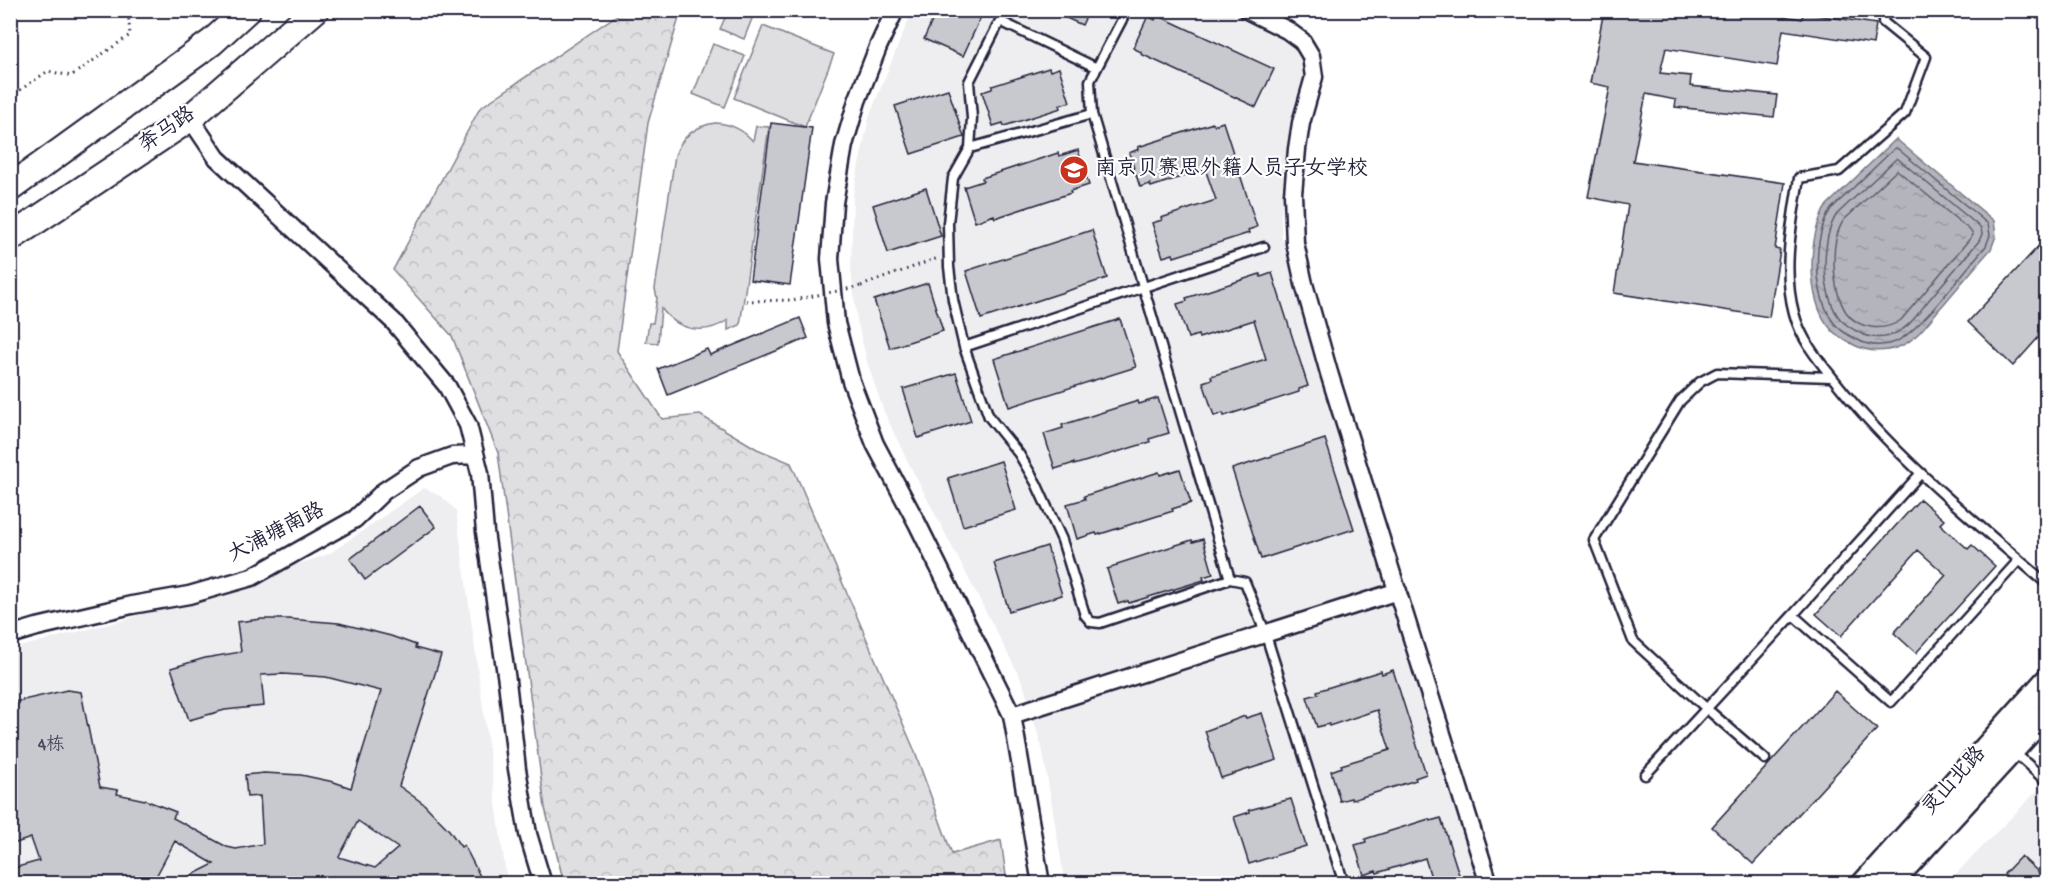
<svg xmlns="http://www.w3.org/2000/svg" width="2057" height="894" font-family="'Gochi Hand','LXGW WenKai TC',sans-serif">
<defs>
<pattern id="forest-crowns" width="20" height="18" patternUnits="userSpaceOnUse" patternTransform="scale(1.5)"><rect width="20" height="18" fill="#dfdfe2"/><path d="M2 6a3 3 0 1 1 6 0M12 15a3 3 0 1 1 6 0" fill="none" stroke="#bfbfc3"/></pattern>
<pattern id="water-ripples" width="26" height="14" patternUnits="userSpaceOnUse" patternTransform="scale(1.5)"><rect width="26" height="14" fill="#b4b4bc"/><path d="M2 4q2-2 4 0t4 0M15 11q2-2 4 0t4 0" fill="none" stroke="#9a9aa2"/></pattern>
</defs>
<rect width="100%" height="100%" fill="#fff"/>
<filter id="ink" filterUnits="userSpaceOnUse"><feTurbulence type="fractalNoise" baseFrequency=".0167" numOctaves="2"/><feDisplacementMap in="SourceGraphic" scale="12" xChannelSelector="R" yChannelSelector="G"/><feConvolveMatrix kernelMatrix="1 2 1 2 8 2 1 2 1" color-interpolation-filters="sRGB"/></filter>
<g filter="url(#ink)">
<path fill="#eeeef1" d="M912,11H1226L1299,47L1309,77L1283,196L1281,218L1282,238L1489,883H1065L1043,752L1023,683L907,460L884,412L868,365L857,320L851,270L853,194L869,117Z
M424,488L442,497L456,510L507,883L11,884V649L124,620L329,554Z
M2046,782V883H1947Z"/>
<path fill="#dfdfe2" stroke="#80808e" stroke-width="1.5" d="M728,11H755L744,39L720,29Z
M763,26L834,54L805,127L734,98Z
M713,44L745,56L725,107L693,94Z
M715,123C731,124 742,129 753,141L756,126L769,127L740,325L728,330V320C704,336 678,331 661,308L658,343L646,342L649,323H653L657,298L655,289L675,155C682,136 695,126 715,123Z"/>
<path fill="url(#forest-crowns)" stroke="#80808e" stroke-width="1.5" d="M623,11H681L648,123L617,351L662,419L700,415L757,449L791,463L913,747L952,854L1001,840L1007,883H564L545,808L498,453L452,336L393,270L480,108Z"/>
<path fill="url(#water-ripples)" stroke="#7a7a88" stroke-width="1.5" d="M1896,139L1994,221L1996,236L1991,249C1975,267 1959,286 1943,305C1930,319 1919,338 1901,346C1884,353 1867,352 1852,344C1844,340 1835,335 1830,328C1806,301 1807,234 1827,205Z"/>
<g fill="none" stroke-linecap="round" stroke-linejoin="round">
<path stroke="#5c5c6f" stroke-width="1.5" d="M1895,148L1898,149L1988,224L1990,235L1986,246C1966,268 1920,332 1895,342C1882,347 1868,346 1856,339C1848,335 1839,330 1834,323C1813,296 1812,237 1831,209Z
M1897,158L1981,228L1982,234L1979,241C1962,261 1945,281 1928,301C1919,312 1910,327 1896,333C1884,339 1872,339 1860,333C1854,330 1846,325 1841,320C1821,298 1820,238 1837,214Z
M1897,170L1972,232L1973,235L1901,320C1884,332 1859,330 1846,312C1832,290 1829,241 1844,220Z"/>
</g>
<path fill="#c8c8cf" stroke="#22223b" stroke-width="1.5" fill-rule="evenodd" d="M937,10H984L963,56L924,39Z
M1048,10H1089L1082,25Z
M1604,10H1747L1802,19L1803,13L1876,24L1873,44L1783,30L1777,66L1666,48L1660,73L1691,76L1690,86L1777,95L1774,117L1675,107L1676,100L1646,94L1633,161L1785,183L1775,249L1780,250L1769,317L1614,293L1628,205L1588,197L1610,87L1590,83Z
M1157,15L1274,69L1256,107L1141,54V52L1133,48L1148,16L1155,20Z
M1049,68L1050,71L1059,68L1070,102L1060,105L1061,108L1004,126L1003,123L993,126L982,92L992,89V86Z
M948,89L964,137L911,154L895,106Z
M1223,122L1257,227L1248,230L1249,233L1174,257L1173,254L1163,257L1152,223L1162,220L1161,218L1216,200L1205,169L1151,187L1150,184L1140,187L1129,153L1139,149L1138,147L1213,123L1214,125Z
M771,123L812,128L790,285L750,280Z
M1078,150L1089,185L1070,191L1071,193L995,218L994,215L975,222L964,187L983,181L982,178L1058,153L1059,156Z
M926,188L941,236L888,253L873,205Z
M1092,230L1107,278L981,319L966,271Z
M2046,238V329L2013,366L1968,322Z
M1272,273L1308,386L1299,389V392L1224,416L1223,413L1214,416L1203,382L1212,379L1211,376L1266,359L1254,320L1199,338L1198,335L1188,338L1177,304L1187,301L1186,298L1260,274L1261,277Z
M928,283L943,331L890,348L874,300Z
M800,318L808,338L668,395L658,369L707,349L710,355Z
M1120,319L1136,367L1009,407L994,359Z
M956,373L971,421L918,438L903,389Z
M1158,398L1169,433L1149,439L1150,442L1074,465V463L1055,469L1044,434L1063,428L1062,425L1138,401L1139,404Z
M1325,439L1354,529L1261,559L1232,469Z
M1001,461L1016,510L963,526L948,478Z
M1180,469L1191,503L1172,509L1173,511L1097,535L1096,533L1077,539L1067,504L1085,499L1084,496L1159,472L1160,475Z
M1920,499L1944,520L1940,524L1968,549L1972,545L1995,566L1916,653L1894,633L1946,575L1918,550L1841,636L1816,614Z
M420,506L436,527L365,580L350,559Z
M1203,539L1213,574L1203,577L1204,580L1129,603L1128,601L1118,604L1107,569L1117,566V564L1192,540L1193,542Z
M1047,546L1062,595L1009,611L994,563Z
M262,619H288L339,623L391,636L416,645L415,648L441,655L399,786L424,804L449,830L461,847L464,845L484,884H174L214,864L175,841L152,884H10V869L39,861L31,838L10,845V703L67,690L81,692L100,787L118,790L117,794L145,800L176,812L173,818L227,847L236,849L263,844L260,796L247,797L245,775L264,773L301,775L334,782L351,788L381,691L326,677L283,674L261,675L264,706L225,710L189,720L171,668L205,658L241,652L237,622ZM358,821L398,848L375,868L339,857Z
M1393,670L1426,774L1415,778L1416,780L1352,800L1351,798L1340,801L1331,771L1342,767L1341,765L1390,750L1377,710L1329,726V724L1317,727L1307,697L1318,694L1317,691L1381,671L1382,674Z
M1835,691L1877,729L1753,864L1712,827Z
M1262,713L1277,760L1221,778L1205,731L1245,716L1246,718Z
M1291,799L1306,846L1249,864L1234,817L1250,812L1249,810Z
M1441,818L1462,884H1433L1425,858L1377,873L1376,871L1364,875L1355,845L1366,842L1365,839L1429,819L1430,821Z
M2021,856L2046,879V884H2015L2004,874Z"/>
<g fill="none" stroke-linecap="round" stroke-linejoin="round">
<g stroke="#22223b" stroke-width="13">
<path id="lane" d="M1127,10L1090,81L1092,114L1230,579L1245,582L1265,632L1344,884
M1884,10L1883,22L1926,57L1905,113L1839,171L1799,178C1792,223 1782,269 1794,313C1801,340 1819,361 1836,382C1897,459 1973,520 2046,583
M1097,68L1000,21L969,82L972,118L970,148L953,178L948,223L949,267L953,300L964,347L989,417L1019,454L1036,483L1062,540L1085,615L1091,622L1100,623L1230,579
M970,148L1092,114
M964,347L1264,247
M1921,473L1793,615L1891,702L2019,560
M2013,751L2046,781
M1765,759L1707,709L1633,641L1594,540L1680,401L1700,382L1717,373L1831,377
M1645,775L1793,615"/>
</g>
<g stroke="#22223b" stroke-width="21">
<path id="street" d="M895,10L878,47L857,101L844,145L834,203L830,259L836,323L851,381L875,444L917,523L1012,715L1041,884
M1247,10L1287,30L1302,41L1311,56L1314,77L1301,123L1297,149L1293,194L1295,243L1304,284L1329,373L1489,884
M190,118L217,158L393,321L447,386L468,425L480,473L485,532L507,681L517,769L528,834L543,884
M10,635L37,627L132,605L189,595L252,577L355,519L384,491L419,468L452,456L475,455
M1012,715L1398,591"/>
</g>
<g stroke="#22223b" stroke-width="27">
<path id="secondary" d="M1863,884L2046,681
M1890,884L2046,714"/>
</g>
<g stroke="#22223b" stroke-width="30">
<path id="primary" d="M10,188L212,42L247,10
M10,238L190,118L315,10"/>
</g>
<path stroke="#22223b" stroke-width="3" stroke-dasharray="1.5 4.5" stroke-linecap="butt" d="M10,97L48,71L71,76L130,35L128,10
M861,286L938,258
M746,301L794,300"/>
<use href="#lane" stroke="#fff" stroke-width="8"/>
<use href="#street" stroke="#fff" stroke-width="16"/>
<use href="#secondary" stroke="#fff" stroke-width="22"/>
<use href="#primary" stroke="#fff" stroke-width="26"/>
<path stroke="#22223b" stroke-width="3" stroke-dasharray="1.5 4.5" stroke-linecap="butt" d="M794,300L861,286"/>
</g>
</g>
<defs>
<g id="school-disc" transform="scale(1.5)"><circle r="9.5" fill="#c8321e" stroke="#fff"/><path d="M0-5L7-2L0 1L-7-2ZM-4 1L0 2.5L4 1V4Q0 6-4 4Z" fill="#fff"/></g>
</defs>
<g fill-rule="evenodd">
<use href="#school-disc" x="1074" y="170"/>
</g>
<g text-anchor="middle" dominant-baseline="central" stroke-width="4.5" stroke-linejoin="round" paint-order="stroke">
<g font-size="18" fill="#4c4c60">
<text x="51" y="745">4栋</text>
</g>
<g font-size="21" fill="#22223b" stroke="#fff">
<text transform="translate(168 131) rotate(-35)">奔马路</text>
<text transform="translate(277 534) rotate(-27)">大浦塘南路</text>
<text transform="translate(1955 782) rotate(-48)">灵山北路</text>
</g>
<g font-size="21" fill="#22223b" stroke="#fff" text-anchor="start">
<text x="1095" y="170">南京贝赛思外籍人员子女学校</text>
</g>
</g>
<rect width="2057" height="894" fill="none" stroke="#fff" stroke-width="36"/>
<rect x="18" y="18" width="2021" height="858" fill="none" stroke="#22223b" stroke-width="2" filter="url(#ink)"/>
</svg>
